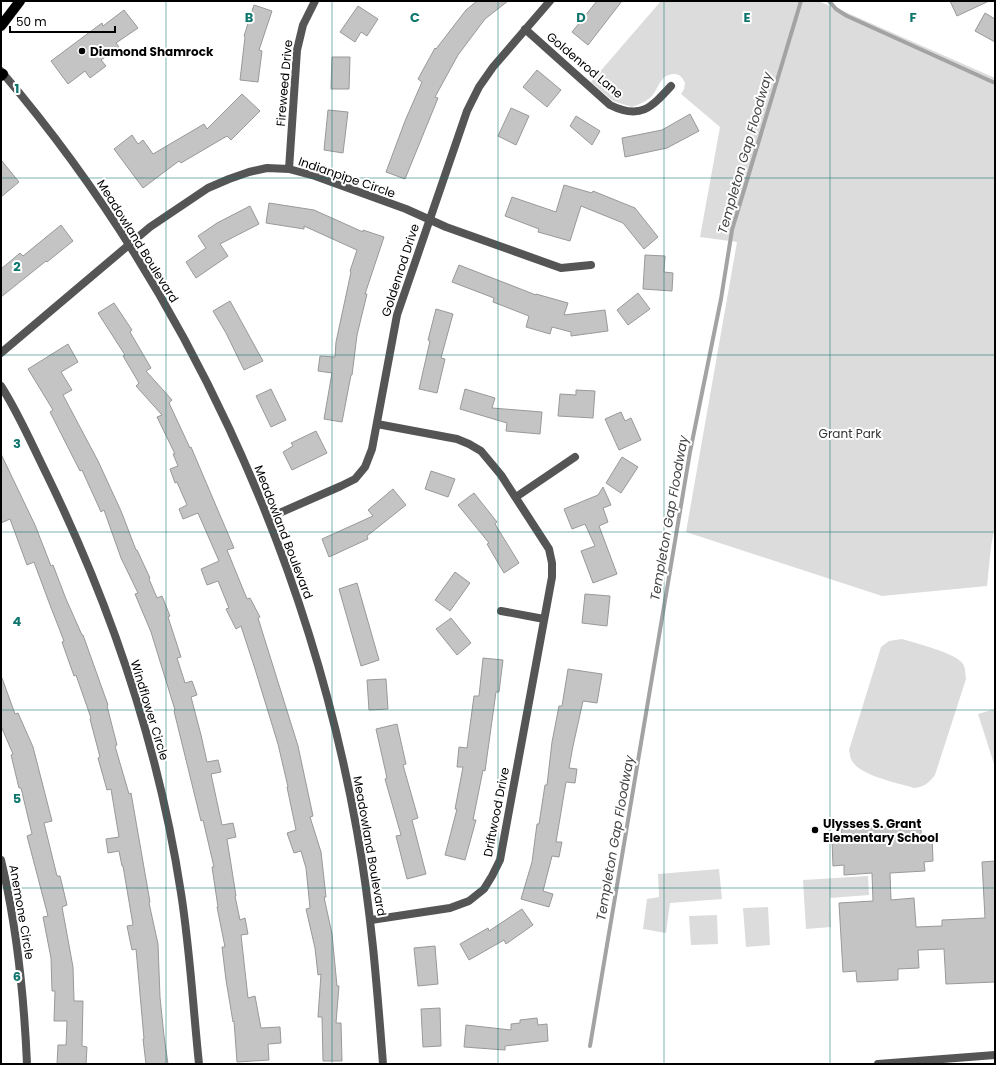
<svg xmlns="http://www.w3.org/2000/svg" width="996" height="1065" font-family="Poppins,sans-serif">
<rect width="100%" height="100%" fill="#fff"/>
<path fill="#dcdcdc" d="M661,1H818L850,14L995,78V524L991,547L987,586L882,596L686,532L737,242L700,237L720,127L681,94L684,89L685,83C683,78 680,74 674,74C660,74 659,89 651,97C645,102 638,105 632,107L613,101L591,82Z
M902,639C914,643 957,653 963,664C966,669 965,674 966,679L935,775C929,783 924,787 914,788C898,783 857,775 851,759C850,757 850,753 849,750L881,647L889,641Z
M995,709V767L978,714Z
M719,869L722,899L670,903L666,933L643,929L647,899L659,897L658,874Z
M868,876L869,895L830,898L831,927L806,929L803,880Z
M768,907L770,945L746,947L743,908Z
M717,915L718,944L691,945L689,916Z"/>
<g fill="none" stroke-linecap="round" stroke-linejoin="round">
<path stroke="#a3a3a3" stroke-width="4" d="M829,1L836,9L847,16L995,83
M590,1046L690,452L721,299L732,230L801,1"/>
</g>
<path fill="#c4c4c4" stroke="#999" d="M477,1H508L485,19L458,55L435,97L438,98L405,179L386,172L405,121L422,82L418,79L435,48L436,49L466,10Z
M597,1H622L588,45L572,32Z
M950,1H989L957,16Z
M254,5L272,11L259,50L262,51L258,82L240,80L245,37L244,36Z
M358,6L378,19L367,36L361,32L355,42L340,32Z
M124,10L138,28L116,43L119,47L101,60L106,66L90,78L85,71L68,84L51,61L102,23L103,26Z
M985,13L995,19V42L975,31Z
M332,57H350L349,89H331Z
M537,70L561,90L547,107L523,87Z
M242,94L260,111L231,140L227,136L181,163L179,161L143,188L114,149L132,135L138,144L143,140L153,154L204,124L207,129Z
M511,108L529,116L516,145L498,136Z
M328,110L348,112L343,153L324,150Z
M690,114L699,131L667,148L625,157L622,138L662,130Z
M576,116L600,131L592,145L570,126Z
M1,160L19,182L1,197Z
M564,185L592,193L593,191L635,208L658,237L644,249L623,223L581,206L570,241L538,232L539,229L505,216L512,197L556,212Z
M269,203L314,210L363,232V230L384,237L365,294H367L357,335L352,375H351L342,422L324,419L332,373L318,371L320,356L335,357L336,342L351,272L350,271L357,250L304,226V229L266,223Z
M250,206L259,224L220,244L228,256L196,278L186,262L206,248L198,236L217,223Z
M61,225L73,241L47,262L46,261L1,297V269L20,253L23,256Z
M645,255L665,256L664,272L673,273L672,291L643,289Z
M459,265L536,295V294L568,303L564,315L605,310L608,331L571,336V332L552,327L550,334L526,327L529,316L493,302L494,298L452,282Z
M638,293L650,309L628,325L617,310Z
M230,301L263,361L244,370L226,333L213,311Z
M114,303L132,330L130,332L151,368L146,371L172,400L169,403L190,448L191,447L234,548L227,550L247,599L250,598L260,617L258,618L298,746L313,816L310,817L321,852L326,897H324L332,934L337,986H339L336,1023H341L342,1061H323L322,1017H318L321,974L318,975L315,948L306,909L310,908L306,868L301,851L294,853L287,833L296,830L287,787H288L278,744L255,669L241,626L236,629L226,609L229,608L218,581L207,585L201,569L219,561L198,513L183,519L179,509L187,505L177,482L175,483L170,469L178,466L173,454H175L157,417L162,415L136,386L139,383L123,356L125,355L98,313Z
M436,309L453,314L441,358L445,359L437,393L419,389L430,341L428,340Z
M68,344L78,362L61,372L72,390L63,395L98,461L121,511L136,550H137L150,578L149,579L157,598L162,596L170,616L168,617L181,657L177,658L185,683L192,681L197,695L191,697L201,735L207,762L218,760L221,772L211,774L222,825L233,823L236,837L227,839L236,896H235L240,920L245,918L248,934L241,935L248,998L255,996L261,1028L280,1027L281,1043L268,1044L269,1060L237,1062L234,1021L233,1022L226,980L222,947H225L217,907H218L212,867H214L203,820L201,821L174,711L175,710L151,632L135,594L138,593L121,558L104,510L101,512L82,470L80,471L50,412L53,410L28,369Z
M271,389L286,420L271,427L256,396Z
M465,389L495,398L492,408L542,412L540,434L506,431L507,423L460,409Z
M576,390L595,391L593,418L558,416L560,394L576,395Z
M621,412L625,421L631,418L641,440L619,450L605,419Z
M316,431L327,453L292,470L283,452L293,446L291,443Z
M1,454L35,525L51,566L53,565L66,599L82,635H83L108,705L107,706L117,745L115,746L129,794L131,793L150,902L149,903L158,944L160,997L164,1036L168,1064H146L143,1039H144L136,949L132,950L127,926L133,925L123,866H122L119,851L108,853L106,839L119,837L111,789L107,790L98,758L100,757L90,719L91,718L76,675L74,676L62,642L64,641L50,605L34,562L27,565L10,519L1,523Z
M622,457L638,467L621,493L606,483Z
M431,471L455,479L448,497L425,489Z
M603,487L611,505L603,508L608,522L599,526L617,574L593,583L581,551L595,546L585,524L572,529L564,509L598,495Z
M393,489L406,505L367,536L368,539L329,557L322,539L373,516L368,510Z
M474,493L497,522L495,524L519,563L504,573L487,544L489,543L458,505Z
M455,572L470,583L450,611L435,600Z
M357,583L379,660L361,666L339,589Z
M585,594L610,596L607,626L582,623Z
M451,618L471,643L457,655L436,629Z
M483,658L503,660L499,692H496L485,771L483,770L473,820H476L465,860L445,855L457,809H455L463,767H457L459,747L467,748L474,696H479Z
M568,669L602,674L597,703L583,701L573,746L569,768L577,769L575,783L566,782L556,842H562L559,857L552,856L543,891L553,894L549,907L521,899L532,862L537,824H539L545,785H547L552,742L559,706H562Z
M2,678L15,714L18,713L33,747L52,821L44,823L57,876H60L67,905L62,907L73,967L74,1001H83L82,1046L87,1047L86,1064H57L58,1045H66L67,1021H54L55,991H52L51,958L43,917L48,916L27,836L32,834L21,788H19L11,755L13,754L1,726V679Z
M386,679L388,709L369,710L367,680Z
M397,724L406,764L403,765L418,818L412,820L426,874L407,879L396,836L401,835L385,779L387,778L376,729Z
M921,825V835H932L933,861L924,862L925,871L890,873L891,900L914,898L916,927L942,926V920L985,918L982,862L995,861V982L946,984L944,949L918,950L919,968L898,969V980L857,982L856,971L843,972L839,903L873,901L872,873L844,875V865L833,866L832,840L842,839L841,829Z
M522,909L533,925L506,944L504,940L469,960L460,944L488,928L489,931Z
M435,946L438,984L418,986L414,948Z
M440,1008L441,1046L423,1047L421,1009Z
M537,1018L538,1025L547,1024L548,1041L505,1046V1050L464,1047L466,1025L511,1030V1024L520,1023V1020Z"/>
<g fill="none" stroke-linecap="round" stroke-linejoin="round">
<g stroke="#dbdbdb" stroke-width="11">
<path id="primary" d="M1,26L20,1
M1,76L3,74"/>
</g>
<path stroke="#555" stroke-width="8" d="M525,29L610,105C640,120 651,108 671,86
M289,169L297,50L303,25L315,1
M1,353L150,227L208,188L229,179L249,172L267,168L289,169L315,176L406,209L446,227L561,268L591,265
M1,386C19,414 32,445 47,475C111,606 159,749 181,893C190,950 193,1007 199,1064
M516,497L575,457
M268,518L341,486L355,479L365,467L372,449L397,315L467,111L479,87L493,67L550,1
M501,611L544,619
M1,860C17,927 24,996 27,1064
M371,920L450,908L469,901L484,889L492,876L500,860L552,577V563L549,549L501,475L481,451L469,444L457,439L377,424
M878,1064L995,1055"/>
<path stroke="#555" stroke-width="8" d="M1,71C183,284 308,556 357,831C371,909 377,986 383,1064"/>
<use href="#primary" stroke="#000" stroke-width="10"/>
</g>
<path fill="none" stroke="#0f766e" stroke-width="1" stroke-opacity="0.55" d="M166,1V1064M332,1V1064M498,1V1064M664,1V1064M830,1V1064M1,178H995M1,355H995M1,532H995M1,710H995M1,888H995"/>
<g fill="#000" stroke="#fff" stroke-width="1.5">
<circle cx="82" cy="51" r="4"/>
<circle cx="815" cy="830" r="4"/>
</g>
<g text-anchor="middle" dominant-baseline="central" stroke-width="4" stroke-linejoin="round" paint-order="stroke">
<g font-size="12" font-weight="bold" fill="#000" stroke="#fff" text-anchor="start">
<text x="90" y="51">Diamond Shamrock</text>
<text x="823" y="823">Ulysses S. Grant<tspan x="823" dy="14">Elementary School</tspan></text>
</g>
<g font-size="12" fill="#000" stroke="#fff">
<text transform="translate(585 65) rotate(40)">Goldenrod Lane</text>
<text transform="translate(284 83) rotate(-85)">Fireweed Drive</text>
<text transform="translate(347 177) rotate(19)">Indianpipe Circle</text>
<text transform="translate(138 241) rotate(58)">Meadowland Boulevard</text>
<text transform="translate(400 270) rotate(-72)">Goldenrod Drive</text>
<text transform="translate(284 532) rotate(69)">Meadowland Boulevard</text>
<text transform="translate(150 710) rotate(73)">Windflower Circle</text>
<text transform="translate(496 812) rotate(-79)">Driftwood Drive</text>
<text transform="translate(370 846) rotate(80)">Meadowland Boulevard</text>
<text transform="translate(22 912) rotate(80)">Anemone Circle</text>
</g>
<g font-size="12" fill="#333" stroke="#fff">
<text x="850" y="433">Grant Park</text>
</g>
<g font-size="13" font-style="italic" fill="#444" stroke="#fff">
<text transform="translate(745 153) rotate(-74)">Templeton Gap Floodway</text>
<text transform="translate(669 518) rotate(-80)">Templeton Gap Floodway</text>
<text transform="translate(615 838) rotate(-80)">Templeton Gap Floodway</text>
</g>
</g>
<g font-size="13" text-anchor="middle" font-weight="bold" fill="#0f766e" stroke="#fff" stroke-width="4" stroke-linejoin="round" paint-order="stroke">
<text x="249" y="22">B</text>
<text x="415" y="22">C</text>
<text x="581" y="22">D</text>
<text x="747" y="22">E</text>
<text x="913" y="22">F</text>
<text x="17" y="93">1</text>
<text x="17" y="271">2</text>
<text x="17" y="448">3</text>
<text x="17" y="626">4</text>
<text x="17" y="803">5</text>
<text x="17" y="981">6</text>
</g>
<rect width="996" height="1065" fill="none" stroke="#000000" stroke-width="4"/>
<path d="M10 26v6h105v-6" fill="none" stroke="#000000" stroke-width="2"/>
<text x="16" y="26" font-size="12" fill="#000000" stroke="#ffffff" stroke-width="3" paint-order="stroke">50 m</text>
</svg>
